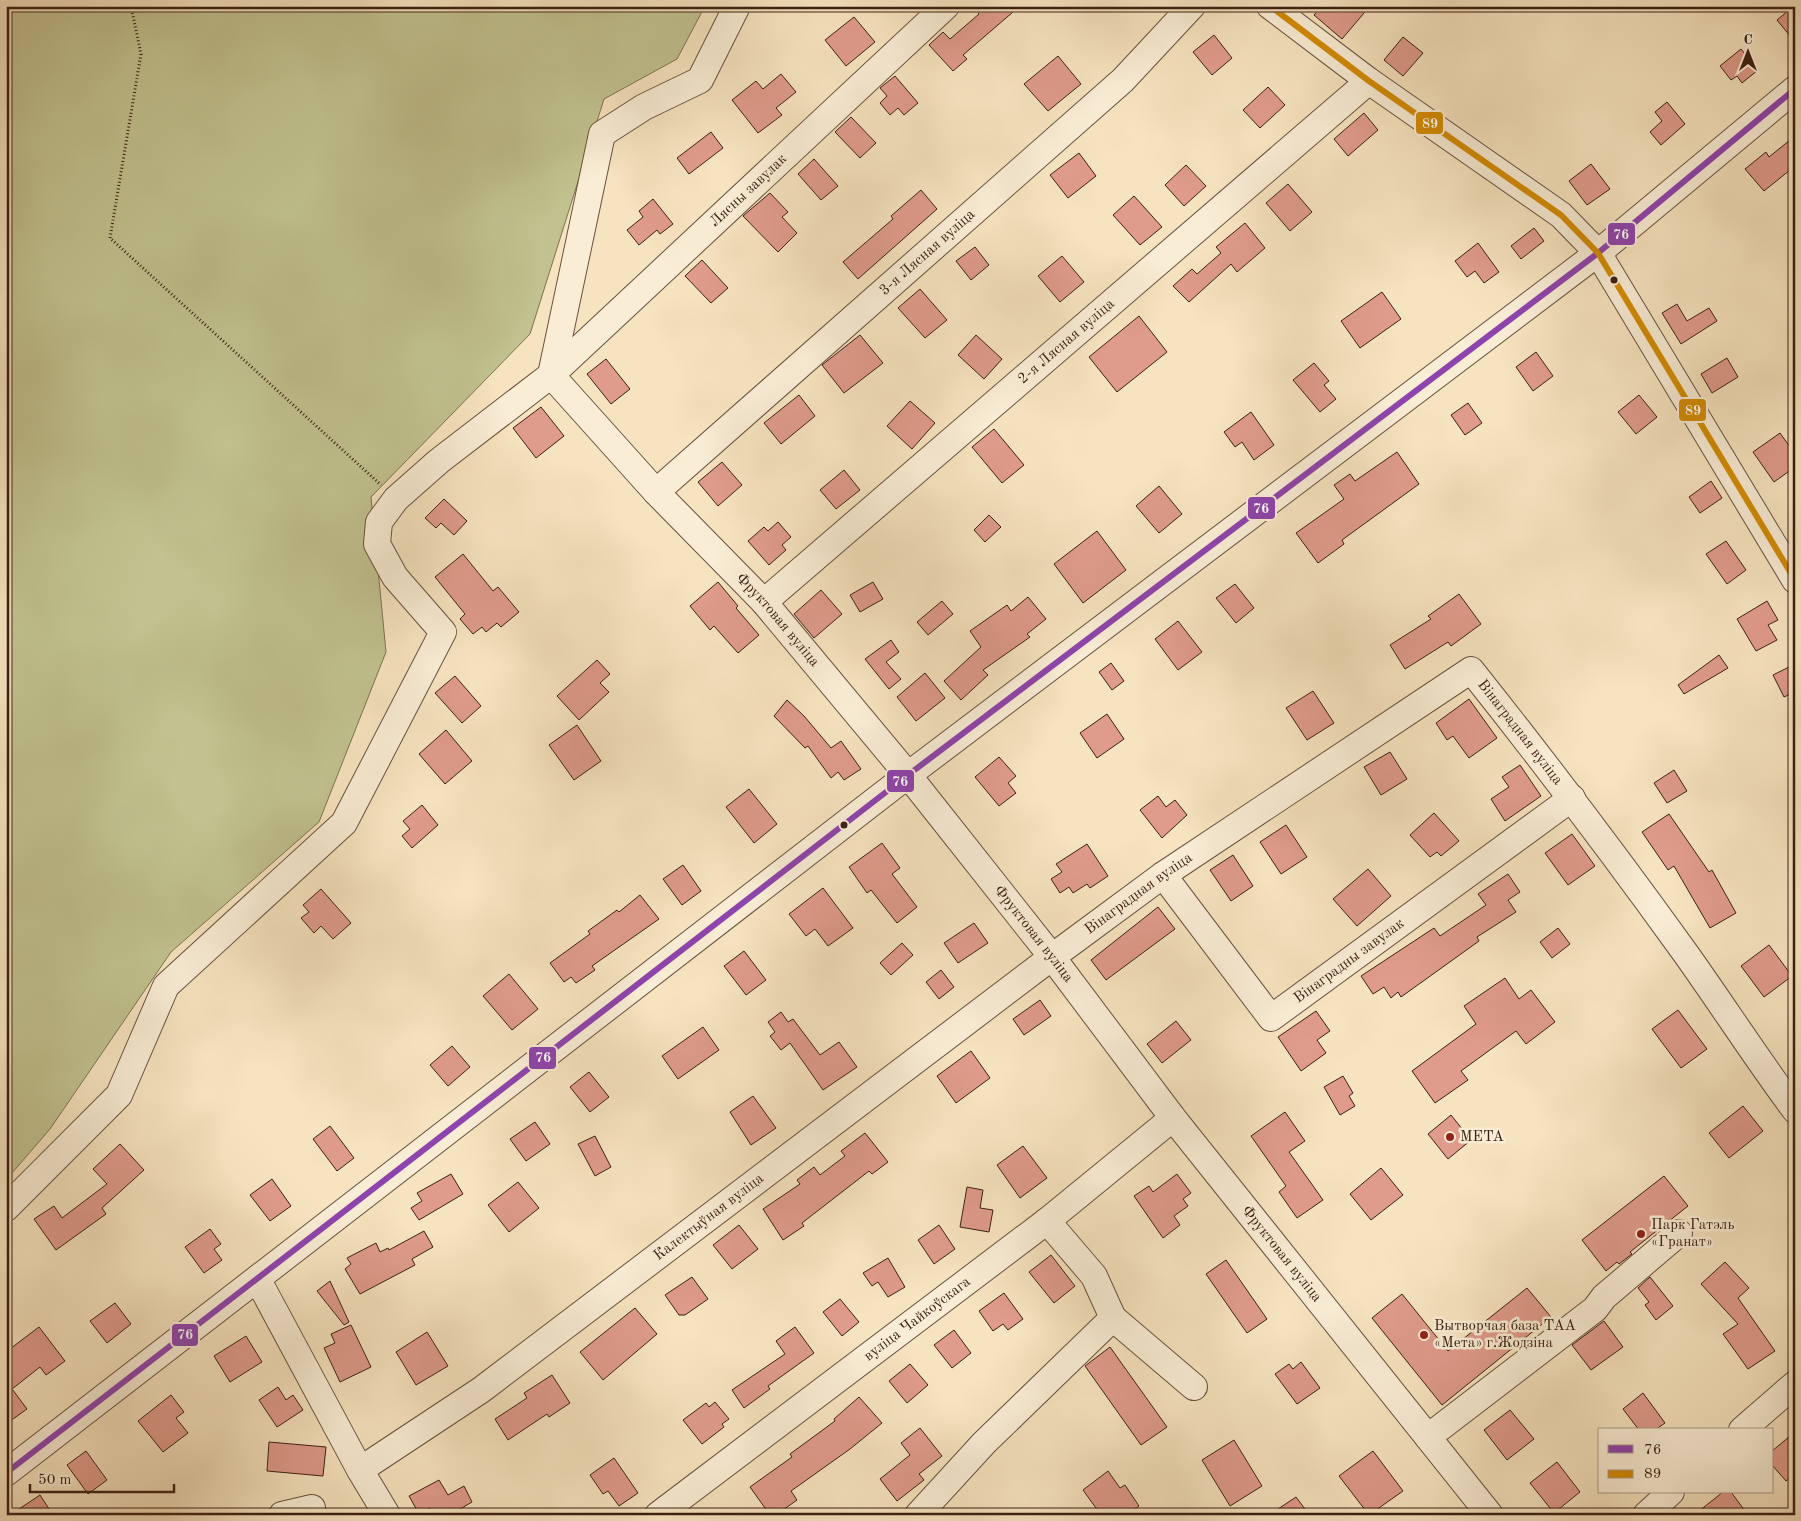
<svg xmlns="http://www.w3.org/2000/svg" width="1801" height="1521" font-family="'Old Standard TT',serif">
<rect width="100%" height="100%" fill="#f6e3bf"/>
<filter id="stains"><feTurbulence type="fractalNoise" baseFrequency=".004" numOctaves="4"/><feColorMatrix values="0 0 0 0 .2 0 0 0 0 .09 0 0 0 0 .02 0 0 0 .5 -.17"/></filter>
<radialGradient id="worn" r=".72"><stop offset=".6" stop-color="#630" stop-opacity="0"/><stop offset="1" stop-color="#630" stop-opacity=".3"/></radialGradient>
<path fill="#c1c28f" stroke="#7e7152" d="M6,6H705L677,59L604,99L530,334L371,497L386,652L319,822L171,952L50,1129L6,1180Z"/>
<path fill="#df9b8b" stroke="#3c2014" d="M973,6H1020L963,55L967,59L953,71L929,45L943,32L950,39L979,14Z
M1322,6H1370L1342,39L1314,15Z
M1794,6H1795V42L1777,20Z
M854,17L875,42L846,66L825,40Z
M1214,35L1232,58L1212,75L1193,52Z
M1403,37L1423,53L1403,76L1384,60Z
M1741,49L1758,70L1742,83L1737,76L1731,80L1720,66Z
M1058,56L1081,84L1048,111L1024,84Z
M781,74L796,92L776,108L782,115L758,133L732,100L756,81L763,89Z
M895,76L918,103L904,115L898,108L890,115L880,103L887,96L880,88Z
M1268,87L1285,105L1260,128L1243,110Z
M1667,102L1685,124L1661,145L1650,132L1662,121L1655,112Z
M1364,113L1378,130L1348,156L1334,139Z
M851,117L876,143L860,158L835,132Z
M711,132L723,148L689,174L677,158Z
M1795,136V166L1764,191L1745,169L1766,152L1769,157Z
M1079,153L1096,176L1068,198L1050,175Z
M814,159L838,186L821,200L798,174Z
M1591,164L1610,189L1587,205L1569,181Z
M1186,165L1206,186L1184,206L1165,185Z
M1288,184L1312,212L1290,231L1266,203Z
M921,190L937,209L858,279L843,262L893,219L891,216Z
M770,193L788,212L782,217L797,233L778,252L743,216Z
M1134,196L1162,227L1140,245L1113,215Z
M653,199L673,224L660,234L657,230L639,245L627,230L643,217L639,211Z
M1245,223L1265,248L1237,272L1231,264L1189,302L1173,286L1192,269L1197,274L1221,253L1216,247Z
M1534,228L1544,241L1521,259L1511,246Z
M1478,243L1499,272L1484,283L1475,271L1467,277L1455,261Z
M975,247L989,265L971,280L956,261Z
M1062,256L1084,282L1060,302L1038,276Z
M702,260L728,288L711,303L685,276Z
M920,289L947,320L925,338L898,308Z
M1382,292L1401,319L1360,348L1341,321Z
M1677,304L1687,321L1709,308L1717,321L1681,344L1662,313Z
M1139,316L1167,352L1117,392L1089,357Z
M860,335L883,363L844,393L822,365Z
M976,335L1002,359L984,379L958,355Z
M1536,352L1553,376L1533,391L1516,367Z
M1727,358L1738,377L1712,393L1701,374Z
M606,359L630,389L611,404L587,374Z
M1314,363L1329,381L1324,385L1336,399L1320,412L1293,380Z
M799,395L815,416L781,444L764,423Z
M1639,395L1657,417L1636,434L1618,412Z
M910,401L935,423L912,449L887,426Z
M1468,403L1482,423L1465,435L1451,415Z
M541,407L564,436L536,458L513,428Z
M1251,412L1274,445L1254,460L1242,442L1235,447L1224,432Z
M994,429L1024,465L1002,483L972,447Z
M1780,433L1795,454V467L1774,482L1753,452Z
M1397,452L1419,484L1342,540L1344,544L1318,563L1296,533L1344,499L1334,485L1350,474L1355,481Z
M722,462L742,485L718,506L698,482Z
M844,470L860,490L836,509L820,490Z
M1711,481L1722,498L1700,513L1689,497Z
M1159,486L1182,514L1159,533L1136,506Z
M444,499L467,521L454,535L441,523L436,528L425,518Z
M989,515L1001,527L985,542L974,530Z
M778,522L791,537L782,545L786,550L769,565L748,541L764,527L768,531Z
M1097,531L1126,570L1083,603L1054,564Z
M1726,541L1746,570L1727,584L1706,554Z
M463,554L493,591L498,587L519,612L501,627L497,623L486,632L482,627L473,634L460,619L465,614L435,577Z
M718,582L738,606L736,608L759,635L738,653L714,626L710,630L690,606Z
M873,582L883,599L860,612L850,595Z
M1235,584L1254,608L1236,623L1216,598Z
M821,590L842,614L814,638L794,614Z
M1459,594L1481,624L1451,646L1448,642L1405,669L1390,645L1431,619L1428,616Z
M1028,597L1046,619L1027,634L1030,637L983,670L988,675L961,700L944,681L981,647L970,631L1007,605L1011,611Z
M942,601L953,614L928,635L917,622Z
M1767,601L1778,620L1768,625L1777,640L1756,651L1737,619Z
M1178,621L1202,652L1178,670L1155,639Z
M891,640L899,652L886,662L901,679L889,689L865,659Z
M1719,655L1728,668L1684,694L1678,685Z
M597,660L610,674L600,683L609,692L579,720L557,696Z
M1111,663L1124,681L1112,690L1099,672Z
M1795,664V692L1784,697L1773,675Z
M925,673L945,698L916,721L897,697Z
M455,676L481,706L462,723L435,693Z
M1313,691L1334,723L1307,740L1286,708Z
M1469,699L1497,738L1469,758L1453,736L1447,740L1436,723Z
M787,700L804,716L831,748L841,741L861,769L844,780L838,772L831,778L808,746L805,748L774,716Z
M1107,714L1124,739L1097,758L1080,733Z
M577,725L601,761L574,780L549,745Z
M446,730L472,761L445,784L419,754Z
M1390,752L1407,779L1381,795L1364,767Z
M999,757L1016,776L1008,783L1016,793L999,806L975,777Z
M1520,765L1541,796L1505,821L1491,799L1509,787L1502,777Z
M1674,770L1687,791L1667,803L1654,783Z
M749,789L777,824L754,843L726,807Z
M1158,796L1166,807L1175,800L1187,815L1162,838L1140,810Z
M422,805L438,825L412,848L402,836L410,829L403,821Z
M1434,813L1459,841L1441,856L1437,852L1430,857L1410,835Z
M1669,814L1709,872L1712,870L1736,913L1710,928L1674,866L1668,870L1642,832Z
M1286,825L1307,857L1281,874L1260,842Z
M1572,834L1595,866L1568,885L1545,853Z
M882,843L900,868L892,874L917,907L897,923L871,890L867,893L849,867Z
M1087,844L1108,876L1090,888L1087,884L1073,893L1069,887L1060,893L1051,879L1062,872L1056,864Z
M1233,855L1253,886L1231,901L1210,870Z
M683,865L701,891L682,905L663,879Z
M1368,869L1391,896L1357,926L1333,899Z
M1508,874L1520,892L1508,900L1516,912L1477,937L1479,941L1401,997L1398,992L1391,998L1384,987L1373,994L1361,976L1434,928L1440,936L1486,905L1478,894Z
M823,888L853,928L828,946L815,929L806,936L789,914Z
M321,889L351,923L333,939L321,926L314,933L301,918L309,912L303,905Z
M640,895L659,919L592,966L595,970L576,983L571,977L564,982L550,963L590,934L588,931L617,910L619,912Z
M1158,907L1175,929L1106,980L1091,960Z
M974,923L988,943L958,963L944,943Z
M1558,928L1570,944L1552,958L1540,942Z
M902,943L913,955L891,975L880,963Z
M1769,945L1792,976L1764,997L1741,966Z
M744,951L766,980L746,995L724,966Z
M941,970L954,987L939,999L926,982Z
M509,974L538,1009L512,1030L483,996Z
M1505,978L1519,999L1531,990L1555,1022L1526,1044L1516,1031L1461,1071L1468,1080L1435,1103L1412,1071L1476,1024L1464,1006Z
M1040,1000L1051,1016L1024,1035L1013,1019Z
M1678,1010L1707,1049L1681,1068L1652,1029Z
M1316,1011L1330,1031L1317,1040L1326,1053L1301,1071L1278,1037Z
M781,1012L788,1022L793,1019L820,1055L839,1042L857,1067L823,1090L790,1043L781,1050L770,1036L775,1032L768,1022Z
M1176,1021L1191,1040L1162,1063L1147,1044Z
M703,1027L719,1050L678,1079L662,1056Z
M452,1046L470,1067L448,1086L430,1065Z
M971,1051L990,1078L956,1103L937,1076Z
M589,1072L609,1097L590,1112L570,1087Z
M1343,1076L1353,1093L1349,1096L1355,1106L1340,1115L1324,1087Z
M753,1096L776,1128L751,1145L730,1112Z
M1743,1106L1763,1131L1729,1158L1709,1133Z
M1285,1112L1305,1141L1289,1152L1323,1200L1297,1218L1279,1192L1286,1186L1251,1136Z
M1451,1115L1471,1140L1448,1159L1428,1134Z
M535,1122L550,1144L526,1161L510,1139Z
M330,1126L354,1158L337,1171L313,1139Z
M865,1133L888,1162L872,1174L869,1171L802,1223L804,1226L783,1240L763,1209L800,1184L797,1180L814,1167L820,1175L845,1156L841,1151Z
M595,1136L611,1167L595,1176L578,1144Z
M120,1144L144,1170L102,1208L106,1214L56,1250L34,1219L54,1206L62,1218L107,1184L93,1169Z
M1023,1146L1047,1178L1020,1198L997,1165Z
M1381,1168L1403,1195L1371,1220L1350,1194Z
M451,1174L463,1194L419,1220L411,1208L422,1201L417,1193Z
M1177,1174L1191,1193L1183,1199L1188,1206L1174,1216L1180,1225L1163,1238L1134,1196L1149,1186L1153,1192Z
M1664,1176L1688,1206L1630,1252L1632,1254L1619,1264L1617,1262L1606,1271L1582,1240Z
M272,1179L291,1206L270,1221L250,1195Z
M518,1182L539,1208L509,1232L488,1205Z
M967,1187L983,1190L980,1208L993,1210L989,1232L960,1227Z
M739,1225L758,1249L732,1269L713,1245Z
M939,1225L955,1249L934,1264L918,1240Z
M210,1229L221,1244L214,1249L222,1260L204,1273L185,1247Z
M424,1231L433,1247L412,1259L415,1265L360,1294L345,1269L351,1264L347,1258L376,1243L380,1252L388,1248L389,1250Z
M1051,1255L1075,1286L1054,1303L1029,1272Z
M888,1258L905,1287L888,1297L878,1282L872,1286L863,1273Z
M1226,1260L1267,1319L1247,1333L1206,1274Z
M1725,1262L1749,1288L1738,1298L1775,1351L1748,1369L1723,1334L1738,1324L1701,1284Z
M692,1277L708,1299L685,1315H679L665,1295Z
M1650,1277L1673,1306L1656,1320L1645,1305L1649,1302L1638,1288Z
M330,1281L349,1322L344,1325L317,1291Z
M1527,1288L1551,1317L1442,1405L1372,1318L1402,1294L1448,1351Z
M1004,1293L1023,1319L1008,1330L1003,1324L993,1331L979,1311Z
M840,1299L859,1322L842,1336L823,1312Z
M115,1303L131,1324L107,1343L90,1321Z
M635,1308L657,1334L603,1380L580,1352Z
M1604,1321L1623,1347L1591,1370L1572,1345Z
M351,1325L371,1367L340,1382L324,1348L335,1343L331,1334Z
M39,1327L65,1361L46,1375L40,1367L12,1389L27,1409L6,1424V1352Z
M795,1327L814,1353L768,1386L770,1389L744,1408L732,1390L785,1354L776,1341Z
M954,1330L971,1353L952,1368L934,1345Z
M427,1332L448,1366L416,1385L396,1352Z
M246,1336L262,1362L230,1382L214,1356Z
M1110,1347L1167,1427L1141,1445L1085,1366Z
M1301,1362L1320,1388L1297,1404L1275,1374L1289,1364L1293,1369Z
M910,1364L928,1385L907,1403L889,1381Z
M552,1375L570,1403L549,1417L547,1414L508,1440L495,1419L527,1398L524,1393Z
M278,1387L286,1400L293,1395L303,1410L277,1427L259,1400Z
M1643,1393L1665,1423L1655,1430H1639L1623,1409Z
M171,1395L184,1412L176,1418L188,1433L163,1452L138,1421Z
M859,1397L882,1423L850,1449L791,1491L797,1500L776,1515H770L750,1487L792,1457L790,1454L835,1421L834,1419Z
M715,1402L729,1419L722,1424L724,1427L702,1444L683,1420L706,1403L709,1407Z
M1510,1410L1534,1439L1507,1460L1484,1430Z
M920,1428L942,1456L919,1474L924,1480L897,1501L880,1479L910,1455L901,1443Z
M1795,1432V1474L1786,1481L1772,1465V1451Z
M1234,1440L1262,1486L1230,1506L1202,1460Z
M269,1442L326,1447L323,1476L267,1471Z
M86,1451L107,1480L88,1494L67,1465Z
M1373,1451L1403,1491L1369,1515L1339,1476Z
M614,1458L638,1493L619,1506L608,1491L603,1494L590,1475Z
M1557,1462L1580,1492L1554,1513L1530,1483Z
M1108,1471L1120,1488L1125,1485L1139,1506L1127,1515H1101L1083,1490Z
M439,1480L448,1495L464,1486L472,1502L450,1515H434L430,1508L419,1514L409,1496Z
M1723,1492H1731L1748,1515H1694Z
M40,1495L53,1515H10Z
M1296,1497L1305,1509L1297,1515H1269Z"/>
<g fill="none" stroke-linecap="round" stroke-linejoin="round">
<g stroke="#6a513f" stroke-width="28">
<g id="minor">
<path d="M1270,6L1369,81L1561,215L1598,253L1795,580"/>
<path id="s1" d="M551,375L656,492L764,602L908,775L1052,957L1173,1118L1490,1515"/>
<path d="M551,375L602,134L644,107L700,80L737,6"/>
<path id="s2" d="M656,492L1123,80L1192,6"/>
<path id="s3" d="M764,602L1369,81"/>
<path id="s4" d="M1163,875L1271,1018L1572,798"/>
<path id="s5" d="M6,1208L119,1095L166,986L344,823L443,632L395,577L377,544L379,522L396,499L439,461L551,375L946,6"/>
<path d="M1047,1221L1094,1276L1113,1318L1194,1387"/>
<path d="M258,1280L360,1470L387,1515"/>
<path d="M1742,1430L1795,1384"/>
<path d="M1428,1437L1595,1309L1604,1297L1679,1233"/>
<path id="s6" d="M360,1470L481,1390L1052,957L1163,875L1471,670C1545,763 1617,858 1686,954C1723,1006 1757,1059 1795,1110"/>
<path d="M6,1473L908,775L1598,253L1795,89"/>
<path d="M282,1515L312,1508"/>
<path id="s7" d="M658,1515L1047,1221L1173,1118"/>
<path d="M918,1515L984,1443L1113,1318"/>
<path d="M1646,1515L1671,1492"/>
</g>
</g>
<path stroke="#3c2014" stroke-width="3" stroke-dasharray="1 2.5" stroke-linecap="butt" d="M131,6L141,54L110,238L381,485"/>
<use href="#minor" stroke="#f9edd5" stroke-width="26"/>
<g stroke="#f9edd5" stroke-width="10">
<path id="bus-1" d="M6,1473L908,775L1598,253L1795,89"/>
</g>
<g stroke="#f9edd5" stroke-width="10">
<path id="bus-2" d="M1270,6L1369,81L1561,215L1598,253L1795,580"/>
</g>
<use href="#bus-1" stroke="#8e44ad" stroke-width="6"/>
<use href="#bus-2" stroke="#d28b04" stroke-width="6"/>
</g>
<g fill="#3c2014" stroke="#f9edd5" stroke-width="2">
<circle cx="1614" cy="280" r="4.5"/>
<circle cx="844" cy="825" r="4.5"/>
</g>
<g fill="#8f2418" stroke="#f9edd5" stroke-width="2">
<circle cx="1450" cy="1137" r="5"/>
<circle cx="1641" cy="1234" r="5"/>
<circle cx="1424" cy="1335" r="5"/>
</g>
<g text-anchor="middle" dominant-baseline="central" stroke-width="5" stroke-linejoin="round" paint-order="stroke">
<g font-size="15" fill="#3c2014" stroke="#f9edd5">
<text stroke="none"><textPath href="#s5" startOffset="1365">Лясны завулак</textPath></text>
<text stroke="none"><textPath href="#s2" startOffset="362">3-я Лясная вуліца</textPath></text>
<text stroke="none"><textPath href="#s3" startOffset="399">2-я Лясная вуліца</textPath></text>
<text stroke="none"><textPath href="#s1" startOffset="334">Фруктовая вуліца</textPath></text>
<text stroke="none"><textPath href="#s6" startOffset="1449">Вінаградная вуліца</textPath></text>
<text stroke="none"><textPath href="#s6" startOffset="969">Вінаградная вуліца</textPath></text>
<text stroke="none"><textPath href="#s1" startOffset="739">Фруктовая вуліца</textPath></text>
<text stroke="none"><textPath href="#s4" startOffset="276">Вінаградны завулак</textPath></text>
<text stroke="none"><textPath href="#s6" startOffset="431">Калектыўная вуліца</textPath></text>
<text stroke="none"><textPath href="#s1" startOffset="1144">Фруктовая вуліца</textPath></text>
<text stroke="none"><textPath href="#s7" startOffset="325">вуліца Чайкоўскага</textPath></text>
</g>
<g font-size="15" fill="#3c2014" stroke="#f9edd5" text-anchor="start">
<text x="1460" y="1137">МЕТА</text>
<text x="1651" y="1225">Парк Гатэль<tspan x="1651" dy="17">«Гранат»</tspan></text>
<text x="1434" y="1326">Вытворчая база ТАА<tspan x="1434" dy="17">«Мета» г.Жодзіна</tspan></text>
</g>
</g>
<g stroke="#f9edd5" stroke-width="2">
<rect x="1415" y="111" width="29" height="24" rx="5" fill="#d28b04"/>
<rect x="1607" y="222" width="29" height="24" rx="5" fill="#8e44ad"/>
<rect x="1678" y="398" width="29" height="24" rx="5" fill="#d28b04"/>
<rect x="1247" y="496" width="29" height="24" rx="5" fill="#8e44ad"/>
<rect x="886" y="769" width="29" height="24" rx="5" fill="#8e44ad"/>
<rect x="528" y="1046" width="29" height="24" rx="5" fill="#8e44ad"/>
<rect x="171" y="1323" width="28" height="24" rx="5" fill="#8e44ad"/>
</g>
<g font-size="14" text-anchor="middle" font-weight="bold" fill="#fff">
<text x="1430" y="128">89</text>
<text x="1621" y="239">76</text>
<text x="1693" y="415">89</text>
<text x="1261" y="513">76</text>
<text x="900" y="786">76</text>
<text x="543" y="1062">76</text>
<text x="185" y="1339">76</text>
</g>
<rect width="1801" height="1521" fill="none" stroke="#f6e3bf" stroke-width="25"/>
<rect x="8" y="8" width="1786" height="1506" fill="none" stroke="#3c2014" stroke-width="2.5"/>
<rect x="12" y="12" width="1776" height="1496" fill="none" stroke="#3c2014"/>
<rect x="1598" y="1428" width="175" height="65" fill="#f9edd5" stroke="#ad9b88"/>
<rect x="1608" y="1445" width="25" height="8" fill="#8e44ad" stroke="#ad9b88"/>
<text x="1644" y="1454" font-size="15" fill="#3c2014">76</text>
<rect x="1608" y="1470" width="25" height="8" fill="#d28b04" stroke="#ad9b88"/>
<text x="1644" y="1478" font-size="15" fill="#3c2014">89</text>
<g transform="translate(1748 52)" stroke="#f9edd5" stroke-width="4" paint-order="stroke">
<path d="M0-4L9 19L0 12L-9 19Z" fill="#3c2014"/>
<text y="-8" font-size="14" font-weight="bold" text-anchor="middle" fill="#3c2014">С</text>
</g>
<path d="M30 1484v8h144v-8" fill="none" stroke="#3c2014" stroke-width="2.5"/>
<text x="38" y="1484" font-size="15" fill="#3c2014" stroke="#f9edd5" stroke-width="4" paint-order="stroke">50 m</text>
<rect width="100%" height="100%" filter="url(#stains)"/>
<rect width="100%" height="100%" fill="url(#worn)"/>
</svg>
